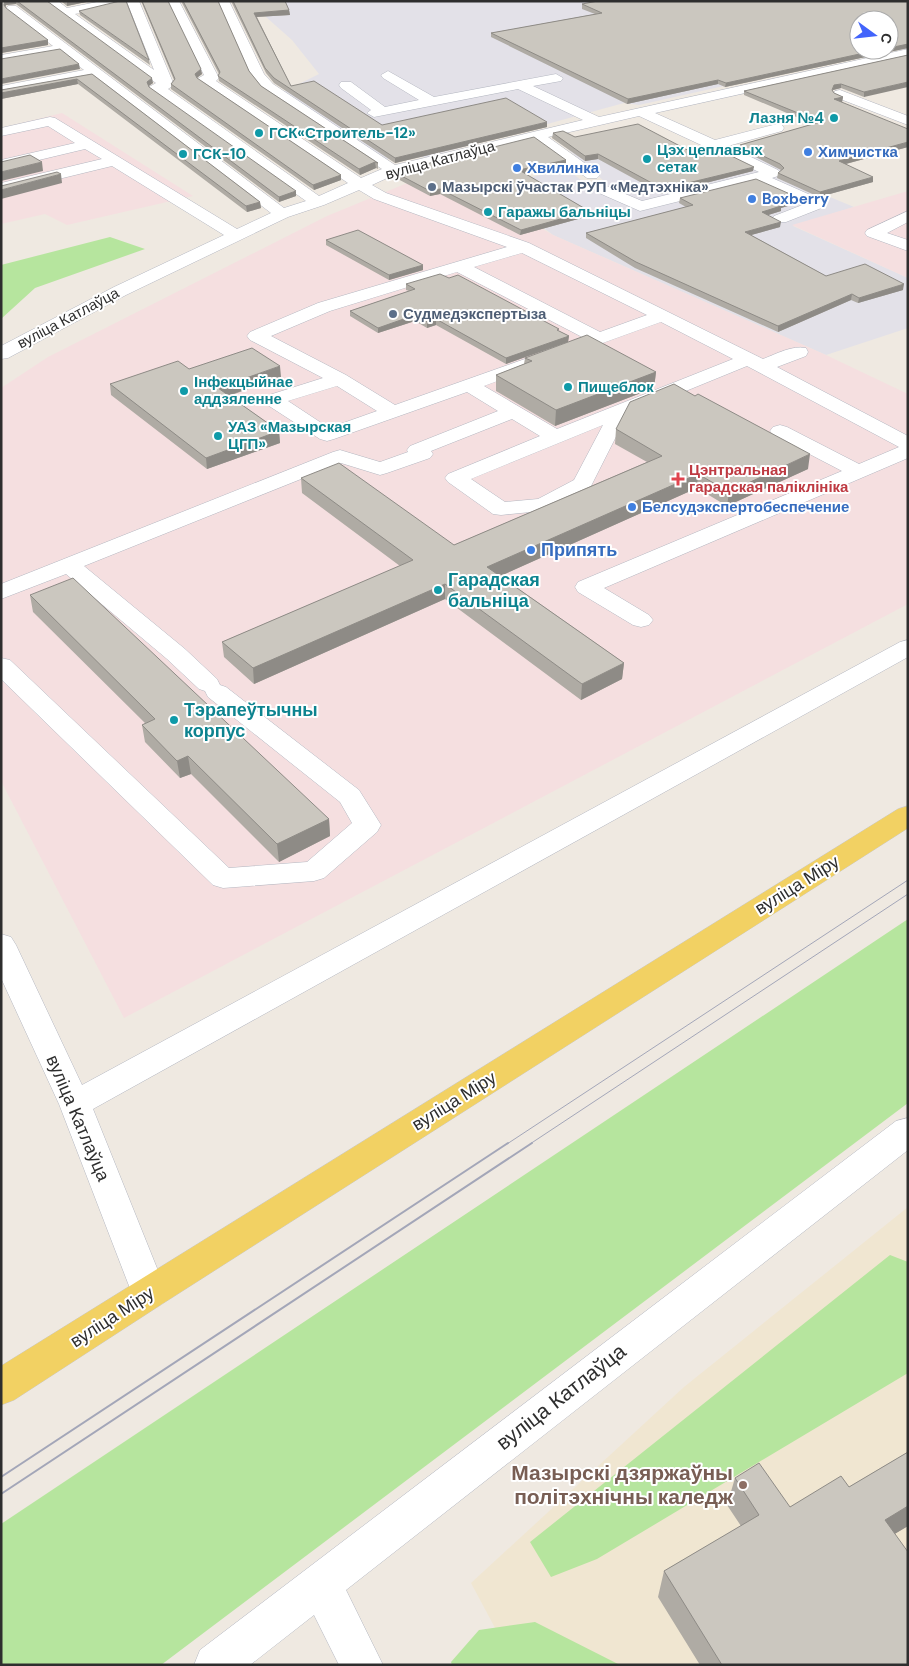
<svg xmlns="http://www.w3.org/2000/svg" width="909" height="1666" font-family="'DM Sans',sans-serif">
<rect width="100%" height="100%" fill="#efe9e1"/>
<path fill="#e3e1e8" d="M261,1H908L889,20H859V50H884L639,105L624,103L427,157L386,159L283,92L319,74L292,40L266,17Z
M635,127L724,174L712,159L745,148L805,176L789,180L854,207L793,226L908,278V328L826,355L553,235L491,188L566,168L587,185L604,181L563,145Z"/>
<path fill="#f0e6d1" d="M908,1207V1665H515L471,1583L684,1387Z"/>
<path fill="#f5dfe0" d="M62,113L193,196L67,225L45,214L1,224V128Z
M439,170L553,235L826,355L908,394V604L124,1018L1,781V388L48,357L327,216Z
M908,191V278L792,225Z"/>
<path fill="#b6e59e" d="M110,237L145,249L35,288L1,319V265Z
M908,919V1103L161,1665H1V1524Z
M890,1255L908,1262V1373L597,1559L551,1577L530,1542Z
M535,1622L620,1665H452L451,1662L479,1630Z"/>
<g fill="none" stroke-linecap="round" stroke-linejoin="round">
<g stroke="#b4b7c1" stroke-width="1">
<path id="minor" d="M58,1L67,8L102,1H139L174,85L168,89L319,196L348,183L199,82L197,79L204,75L167,1H179L219,78L216,81L361,178L382,169L263,90L251,75L217,1H229L264,74L273,84L395,165L583,120L518,89L374,117L367,113L371,110L341,88L339,85L341,82H351L385,107L419,100L383,78L381,75L388,71L434,97L556,74L563,78L561,81L533,86L599,117L908,49V57L655,113L715,140L777,124L782,125L784,128L782,131L728,146L778,170L781,173L778,176L772,178L824,201L826,204L824,207L786,222H774L772,219L774,216L805,204L756,182L640,211L599,193L596,190L599,187L604,185L642,201L759,172L639,116L548,137L597,172L600,175L597,178H587L534,140L398,173L372,185L386,193L529,243L763,359C776,354 792,345 806,348L808,352L806,356L777,367L908,436V458L604,588L649,615L653,620L649,625L641,627L633,625L578,592L575,587L578,582L842,471L773,435L770,431L773,427L780,425L787,427L859,464L899,447L747,366L627,415L590,488L551,510L501,515L493,514L448,482L445,478L448,474L540,436L512,419L431,451L433,454L430,458L387,473L380,475L341,463L84,566L185,649L217,679L220,685L226,687L359,790L381,825L377,832L324,878L314,881L223,888L213,885L1,679V658L10,660L229,868L307,862L352,823L340,802L208,697L205,691L199,689L167,659L66,574L1,599V584L333,452L340,450L380,462L408,452L407,450L410,446L498,411L467,392L334,439L327,441L320,439L266,404L263,400L266,396L323,378L250,340L247,336L250,332L318,303L507,247L374,199L359,190L324,205L288,217L126,295L8,358L1,359V346L114,287L224,235L112,166L1,193V183L102,159L85,149L1,169V160L75,143L48,126L1,136V128L50,117L55,118L237,229L271,213L93,77L1,94V86L84,70L61,52L1,63V55L53,46L8,12L6,9L8,6H16L284,208L306,201L151,90L149,87L156,83L45,2ZM127,2L154,70L75,14ZM522,253L647,315L600,332L474,267ZM457,272L584,338L395,405L346,375L271,336L330,311ZM661,322L733,359L557,429L484,386ZM337,386L377,411L329,428L288,401ZM603,425L574,480L538,499L505,502L471,479Z
M840,90L908,116V125L835,97L833,94L835,91Z
M908,211V222L887,233L908,240V251L867,236L865,233L867,230Z
M908,640V657L93,1109L167,1293L162,1304L149,1309L136,1304L59,1104L1,978V934L11,937L16,945L82,1085L900,642Z
M908,1118V1150L346,1590L383,1665H339L314,1615L250,1665H194L200,1650L896,1121Z"/>
</g>
<g stroke="#c9c9c9" stroke-width="1">
<path id="major" d="M908,806V828L162,1304L14,1400L1,1405V1366L898,809Z"/>
</g>
<use href="#minor" fill="#fff" fill-rule="evenodd"/>
<use href="#major" fill="#f2d163" fill-rule="evenodd"/>
<path stroke="#a3a6b8" stroke-width="1" d="M507,1144L908,880
M530,1144L908,894"/>
<path stroke="#a3a6b8" stroke-width="2" d="M1,1477L508,1143
M1,1494L532,1143"/>
</g>
<path fill="#afaba4" d="M1,1H47L153,83L149,86V87L296,196L279,202L16,4L6,5L5,8L48,45L1,53Z
M61,1H91L67,6Z
M141,1H168L202,74L197,78L341,175V180L314,190L171,89V84L174,80Z
M181,1H218L249,71L261,86L378,163V169L376,168L360,175L219,81L218,76L219,74Z
M231,1H285L289,10L290,15L257,17L291,86L382,125L547,127L395,163L274,83L266,73Z
M908,1V48L725,87L718,84L627,104L491,37V33L595,14L582,9V4Z
M79,11L149,60L150,65L80,15Z
M908,55L864,97L841,88L833,90V91L834,93L843,97L842,102L908,147L846,164L873,182L819,197L777,178L778,173L781,170L779,169L740,149V145L813,124L744,95V91Z
M92,74L260,202L261,208L247,212L78,84L1,99V90Z
M553,133L575,137L699,156L753,171L662,194L598,159L585,161L552,138Z
M566,160V165L525,174L589,211V216L520,235L440,194L430,196L394,177V172Z
M680,198L798,203L781,208V211L768,215L780,227L751,235L826,276L903,290L858,303L851,300L778,332L635,268L586,238V233L686,207L679,203Z
M326,240L423,270L389,280L326,245Z
M449,278L559,331L569,336L568,342L506,364L436,325L427,328L415,321L378,333L350,316V311L409,291L406,290V284Z
M525,358L656,372L654,388L555,426L496,391V375L524,364Z
M189,369L281,377L229,396L279,431L280,443L207,469L111,395L110,384Z
M616,429L808,469L727,506L697,488L500,576L624,663L622,679L581,700L445,599L254,684L224,657L222,642L400,566L302,493L301,478L454,545L647,462L615,444Z
M30,595L329,819L330,836L279,862L191,774L180,778L145,742L142,725L145,723L33,612Z
M908,1452V1526L894,1534L908,1665H700L658,1597L664,1571L741,1526L727,1505L735,1478L790,1507L849,1487Z"/>
<path fill="#8e8b86" d="M5,1H16V4L6,5L4,10V5Z
M67,1H91L67,6Z
M289,10L290,15L255,17L254,13Z
M48,40V45L1,53V48Z
M908,44V48L725,87L726,83L878,50H889V48Z
M79,64L80,69L1,84V79Z
M201,69L202,74L195,79V74Z
M152,78L153,83L147,87V82Z
M77,79L78,84L1,99V93Z
M718,80V84L627,104L628,99Z
M908,82V87L864,97V92Z
M841,84V88L833,90L831,95L834,85Z
M843,97L842,102L834,104V99Z
M547,122V127L395,163V158Z
M908,142V147L838,166L839,161Z
M598,154V159L585,161V156Z
M566,160V165L519,175V170Z
M42,162L43,171L1,181V172Z
M375,162L376,168L360,175L359,169Z
M754,167L753,171L662,194L663,189Z
M61,174L62,183L1,199V190Z
M341,175V180L314,190L313,185Z
M873,177V182L819,197L820,192Z
M440,189V194L430,196V191Z
M296,191V196L279,202V197Z
M799,198L798,203L781,208V211L762,217V212L776,204Z
M260,202L261,208L247,212L246,206Z
M589,211V216L520,235L521,230Z
M781,222L780,227L744,237L745,232Z
M423,265V270L389,280V275Z
M904,284L903,290L858,303L859,298Z
M852,294L851,300L778,332V326Z
M415,315V321L378,333V328Z
M436,319V325L427,328V322Z
M569,336L568,342L506,364V358Z
M280,366L281,377L219,399L218,388Z
M656,372L654,388L555,426L556,410Z
M279,431L280,443L207,469L206,458Z
M810,454L808,469L727,506L729,492Z
M698,474L697,488L487,582V567Z
M445,584V599L254,684L253,668Z
M624,663L622,679L581,700L582,684Z
M188,756L191,774L180,778L177,761Z
M329,819L330,836L279,862L277,844Z
M908,1506V1526L873,1547L885,1520Z"/>
<path fill="#cbc7bf" stroke="#8e8b86" d="M1,1H5L4,5L6,8L48,40L1,48Z
M17,1H47L152,78L147,82L149,87L296,191L279,197Z
M120,1H126L149,60L79,11Z
M142,1H168L201,69L195,74L197,78L341,175L313,185L171,84L175,79Z
M183,1H218L249,71L261,86L378,163L375,162L359,169L218,76L220,72Z
M233,1H285L289,10L254,13L291,86L314,81L382,125L506,98L547,122L395,158L274,78L265,68Z
M598,1H908V44L889,48V20H859V50H878L726,83L718,80L628,99L491,33L602,13L582,4Z
M60,49L79,64L1,79V59Z
M908,55V82L864,92L841,84L834,85L832,90L834,93L843,97L834,99L908,129V142L839,161L873,177L820,192L778,173L784,168L780,164L740,145L820,122L744,91Z
M92,74L260,202L246,206L77,79L1,93V90Z
M638,124L699,156L719,150L754,167L663,189L598,154L585,156L553,133L563,131L575,137Z
M534,137L566,160L519,170L589,211L521,230L440,189L430,191L394,172Z
M30,155L42,162L1,172V162Z
M57,172L61,174L1,190V186Z
M756,179L799,198L776,204L781,206L762,212L781,222L745,232L826,276L865,264L904,284L859,298L852,294L778,326L636,262L586,233L693,205L680,198Z
M358,230L423,265L389,275L326,240Z
M440,274L449,278L458,275L559,329L557,330L569,336L506,358L436,319L427,322L415,315L378,328L350,311L415,289L406,284Z
M587,335L656,372L556,410L496,375L532,361L525,358Z
M252,348L280,366L218,388L279,431L206,458L110,384L178,361L189,369Z
M674,384L695,396L698,394L810,454L729,492L698,474L487,567L624,663L582,684L445,584L253,668L222,642L413,560L301,478L339,463L454,545L662,456L616,429L630,402Z
M73,578L329,819L277,844L188,756L177,761L142,725L155,719L30,595Z
M908,1452V1506L885,1520L908,1552V1665H722L664,1571L759,1515L735,1478L759,1463L790,1507L841,1476L849,1487Z"/>
<g fill="#0f9aa8" stroke="#fff" stroke-width="2">
<circle cx="834" cy="118" r="5"/>
<circle cx="259" cy="133" r="5"/>
<circle cx="183" cy="154" r="5"/>
<circle cx="647" cy="159" r="5"/>
<circle cx="488" cy="212" r="5"/>
<circle cx="568" cy="387" r="5"/>
<circle cx="184" cy="391" r="5"/>
<circle cx="218" cy="436" r="5"/>
<circle cx="438" cy="590" r="5"/>
<circle cx="174" cy="720" r="5"/>
</g>
<g fill="#3f7fe0" stroke="#fff" stroke-width="2">
<circle cx="808" cy="152" r="5"/>
<circle cx="517" cy="168" r="5"/>
<circle cx="752" cy="199" r="5"/>
<circle cx="632" cy="507" r="5"/>
<circle cx="531" cy="550" r="5"/>
</g>
<g fill="#5c6f8a" stroke="#fff" stroke-width="2">
<circle cx="432" cy="187" r="5"/>
<circle cx="393" cy="314" r="5"/>
</g>
<path fill="#e0444e" stroke="#fff" stroke-width="2" d="M675.5 471.5h5v5h5v5h-5v5h-5v-5h-5v-5h5z"/>
<circle fill="#8d6e63" stroke="#fff" stroke-width="2" cx="743" cy="1485" r="5"/>
<g text-anchor="middle" dominant-baseline="central" stroke-width="4" stroke-linejoin="round" paint-order="stroke">
<g font-size="15" font-weight="bold" fill="#0d838f" stroke="#fff" text-anchor="start">
<text x="824" y="118" text-anchor="end">Лазня №4</text>
<text x="269" y="133">ГСК«Строитель-12»</text>
<text x="657" y="150">Цэх цеплавых<tspan x="657" dy="17">сетак</tspan></text>
<text x="193" y="154">ГСК-10</text>
<text x="498" y="212">Гаражы бальніцы</text>
<text x="194" y="382">Інфекцыйнае<tspan x="194" dy="17">аддзяленне</tspan></text>
<text x="578" y="387">Пищеблок</text>
<text x="228" y="427">УАЗ «Мазырская<tspan x="228" dy="17">ЦГП»</tspan></text>
</g>
<g font-size="15" font-weight="bold" fill="#366cbe" stroke="#fff" text-anchor="start">
<text x="818" y="152">Химчистка</text>
<text x="527" y="168">Хвилинка</text>
<text x="762" y="199">Boxberry</text>
<text x="642" y="507">Белсудэкспертобеспечение</text>
</g>
<g font-size="15" fill="#2e2e2e" stroke="#fff">
<text transform="translate(440 160) rotate(-15)">вуліца Катлаўца</text>
<text transform="translate(68 318) rotate(-28)">вуліца Катлаўца</text>
</g>
<g font-size="15" font-weight="bold" fill="#4e5e75" stroke="#fff" text-anchor="start">
<text x="442" y="187">Мазырскі ўчастак РУП «Медтэхніка»</text>
<text x="403" y="314">Судмедэкспертыза</text>
</g>
<g font-size="15" font-weight="bold" fill="#be3a42" stroke="#fff" text-anchor="start">
<text x="689" y="470">Цэнтральная<tspan x="689" dy="17">гарадская паліклініка</tspan></text>
</g>
<g font-size="18" font-weight="bold" fill="#366cbe" stroke="#fff" text-anchor="start">
<text x="541" y="550">Припять</text>
</g>
<g font-size="18" font-weight="bold" fill="#0d838f" stroke="#fff" text-anchor="start">
<text x="448" y="580">Гарадская<tspan x="448" dy="21">бальніца</tspan></text>
<text x="184" y="710">Тэрапеўтычны<tspan x="184" dy="21">корпус</tspan></text>
</g>
<g font-size="18" fill="#2e2e2e" stroke="#fff">
<text transform="translate(797 885) rotate(-32)">вуліца Міру</text>
<text transform="translate(454 1101) rotate(-32)">вуліца Міру</text>
<text transform="translate(78 1118) rotate(67)">вуліца Катлаўца</text>
<text transform="translate(112 1317) rotate(-33)">вуліца Міру</text>
</g>
<g font-size="21" fill="#2e2e2e" stroke="#fff">
<text transform="translate(561 1397) rotate(-38)">вуліца Катлаўца</text>
</g>
<g font-size="21" font-weight="bold" fill="#785e54" stroke="#fff" text-anchor="end">
<text x="733" y="1473">Мазырскі дзяржаўны<tspan x="733" dy="24">політэхнічны каледж</tspan></text>
</g>
</g>
<rect width="909" height="1666" fill="none" stroke="#2e2e2e" stroke-width="5"/>
<g transform="translate(874 35) rotate(105)"><circle r="24" fill="#ffffff" stroke="#ababab"/>
<path d="M0-4L9 19L0 12L-9 19Z" fill="#4264fb"/>
<text y="-8" font-size="14" font-weight="bold" text-anchor="middle" fill="#2e2e2e">С</text>
</g>
</svg>
